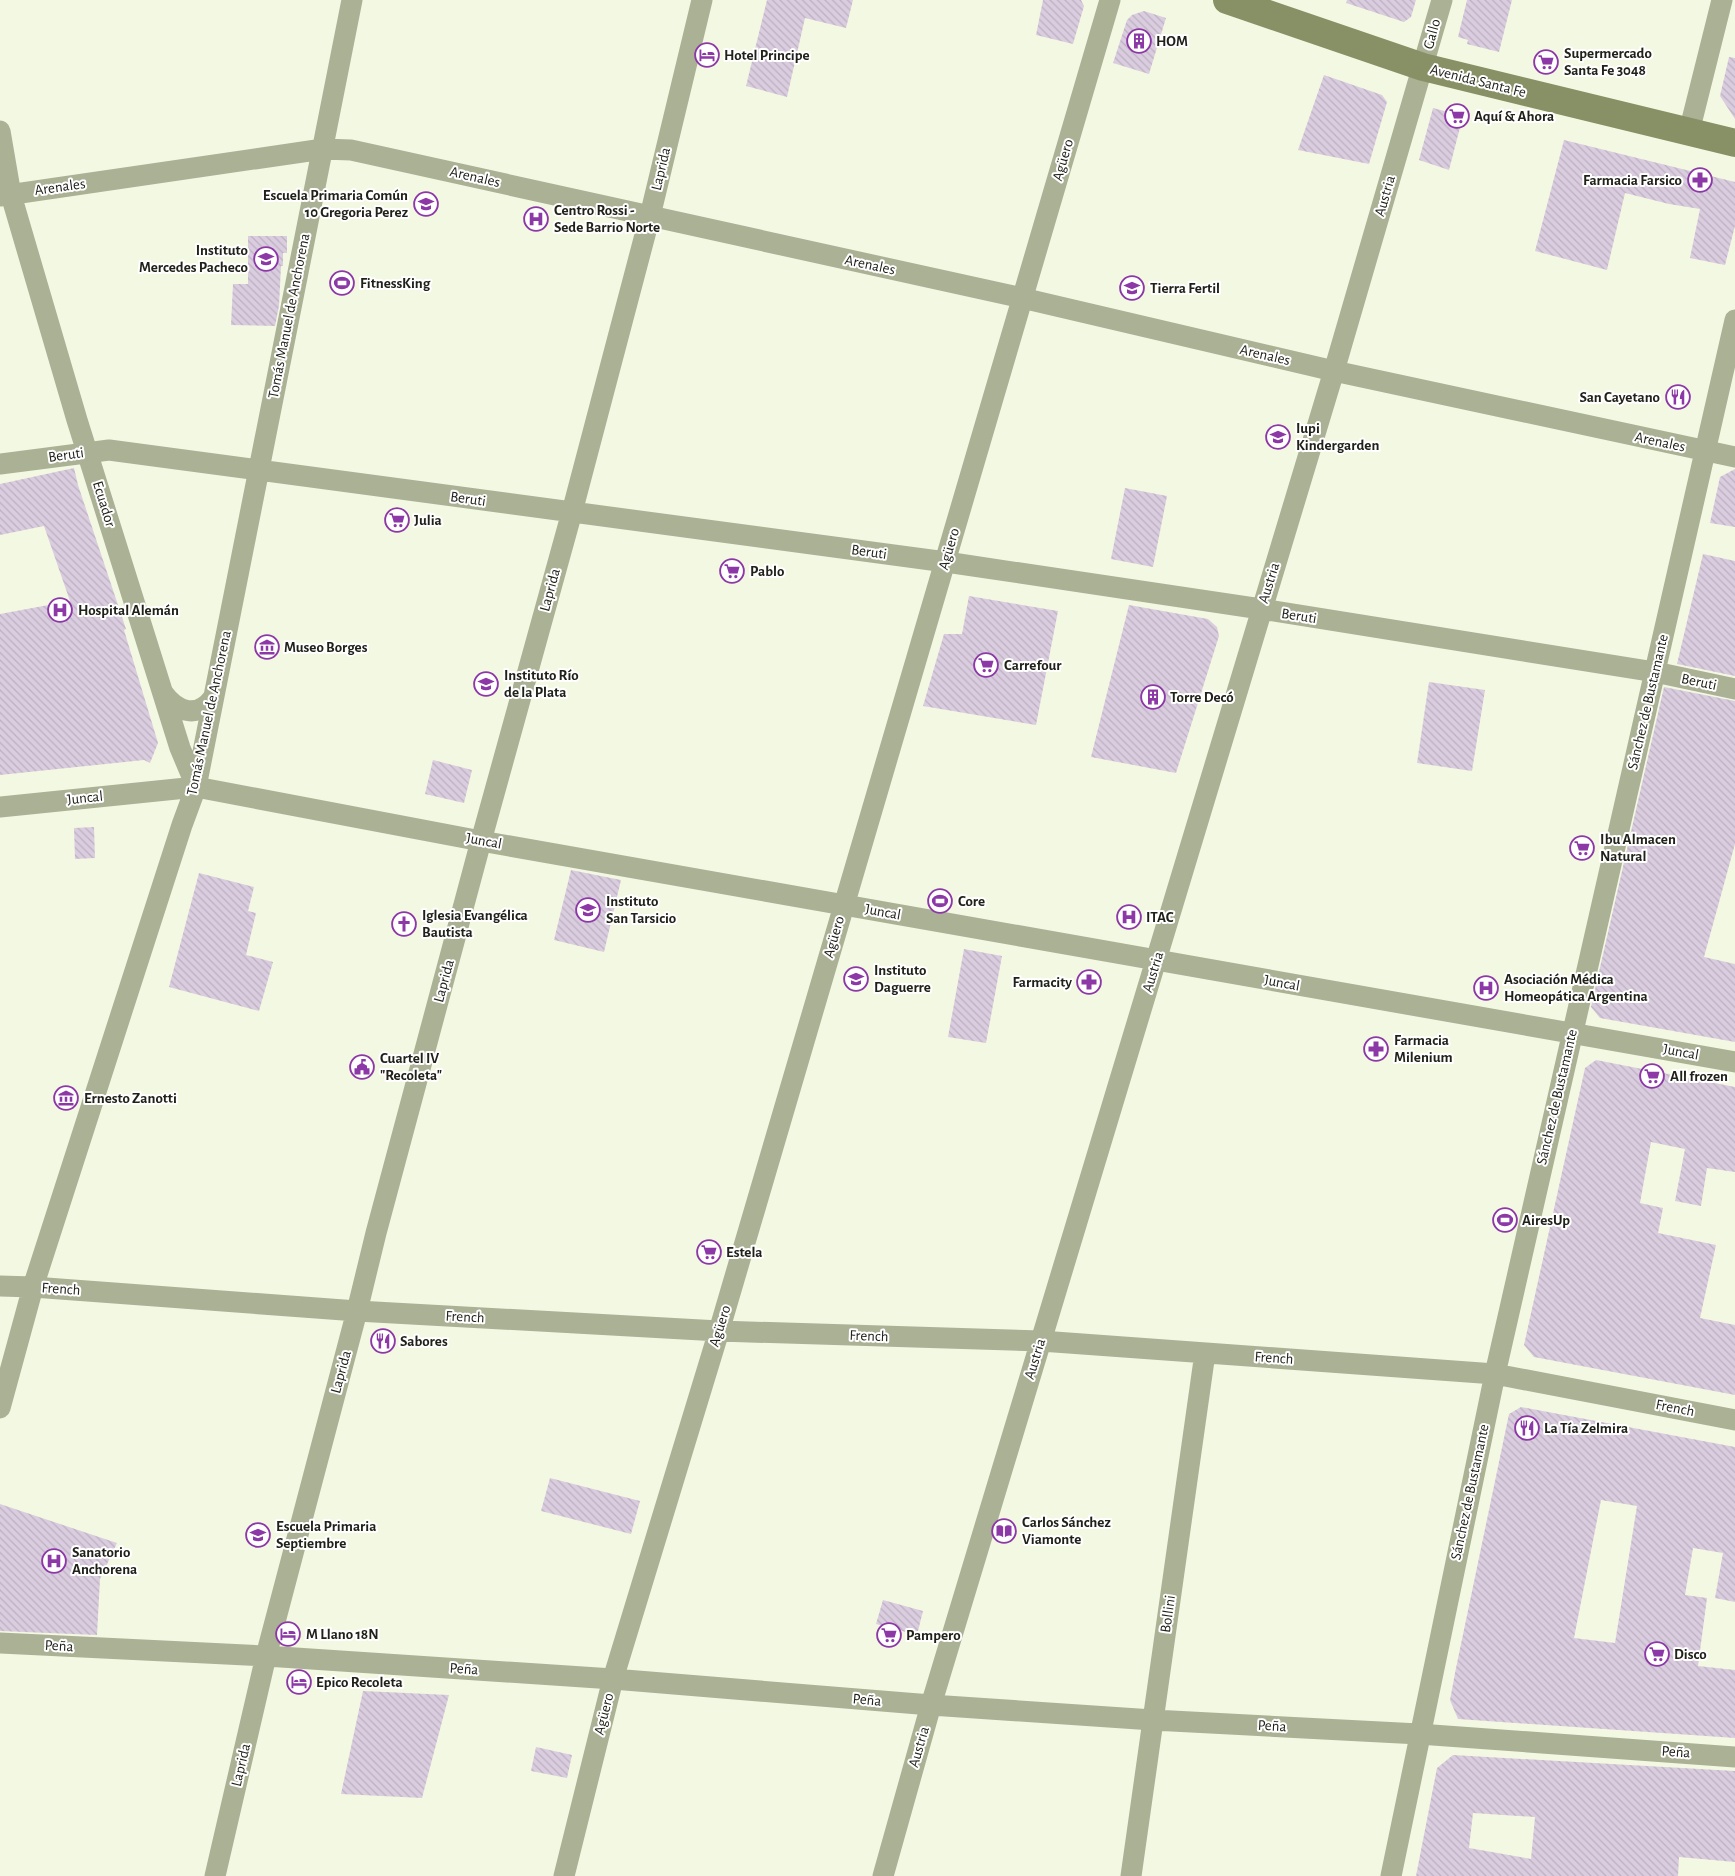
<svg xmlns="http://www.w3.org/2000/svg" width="1735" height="1876" font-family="'Alegreya Sans',sans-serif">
<defs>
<pattern id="building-back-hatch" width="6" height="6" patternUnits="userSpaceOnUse" patternTransform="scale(1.25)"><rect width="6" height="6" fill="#dbcde0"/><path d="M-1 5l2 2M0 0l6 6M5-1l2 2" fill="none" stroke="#bcb0c0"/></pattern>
</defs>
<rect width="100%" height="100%" fill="#f3f8e2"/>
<path fill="url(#building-back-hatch)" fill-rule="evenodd" d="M767,0H853L846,28L805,18L787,97L746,86Z
M1043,0H1081L1084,6L1073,44L1036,35Z
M1347,0H1416L1411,17L1404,22L1346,3Z
M1467,0H1512L1499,52L1467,44L1468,40L1458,37Z
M1144,11L1166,18L1149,74L1113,63L1127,20L1132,15Z
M1729,57L1735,58V119L1720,96Z
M1324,75L1382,95L1387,102L1369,164L1298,150Z
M1433,108L1463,116L1449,170L1419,160Z
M1564,140L1735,182V226L1725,265L1690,258L1700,209L1669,204L1625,193L1607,270L1535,251Z
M248,236H287V253H283V266H281L279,306L275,326L231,325L233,284H248Z
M74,468L78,485L126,629L124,630L158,743L150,763L144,760L0,775V614L70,601L44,526L0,535V484Z
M1735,469V527L1710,523L1720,477Z
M1125,488L1167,496L1153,567L1111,559Z
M1703,554L1735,561V676L1677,664Z
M969,596L1058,611L1036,725L923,706L944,634H962Z
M1129,605L1208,619L1217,627L1219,636L1176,773L1091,757Z
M1429,682L1485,690L1472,771L1417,763Z
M1664,687L1735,701V844L1704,957L1735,964V1042L1600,1018L1591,1007Z
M433,760L472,770L464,803L425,794Z
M94,827L95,858L75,859L74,828Z
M571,870L621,880L604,952L554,940Z
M199,873L254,887L248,911L256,913L246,955L273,962L259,1011L169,987Z
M964,949L1002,956L986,1043L948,1037Z
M1596,1060L1735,1087V1172L1707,1168L1701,1206L1675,1201L1685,1149L1651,1142L1640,1203L1663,1208L1658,1233L1716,1245L1700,1318L1735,1325V1395L1534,1357L1524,1345L1585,1068Z
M1521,1407L1735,1447V1602L1715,1598L1723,1553L1693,1548L1685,1595L1707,1598L1698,1666L1735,1670V1738L1458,1719L1450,1700L1456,1668L1509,1414ZM1601,1500L1637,1506L1615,1643L1574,1638Z
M550,1478L640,1501L631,1534L541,1511Z
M0,1504L117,1543L100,1579L97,1635L0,1631Z
M883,1600L923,1611L917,1635L876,1624Z
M363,1691L449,1695L422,1798L341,1794Z
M536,1747L572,1755L567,1778L531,1771Z
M1453,1755L1735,1771V1862L1679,1857L1678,1876H1416L1437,1768ZM1473,1813L1535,1817L1531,1859L1469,1848Z"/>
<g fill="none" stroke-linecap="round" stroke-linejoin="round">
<path stroke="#abb195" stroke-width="21" d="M0,131L11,195L77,420L180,748L196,786
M1689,132L1722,0
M0,196L323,149L351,150L1022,298L1334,371L1735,457
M0,464L109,450L946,562L1261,609L1655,672L1735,689
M163,693C177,712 197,719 213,698
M0,807L196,787L481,841L1735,1062
M0,1286L33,1287L357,1311L719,1331L1041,1341L1495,1374L1735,1420
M0,1408L33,1287L182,825L196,787L352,0
M0,1643L266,1656L613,1679L931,1705L1153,1720L1419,1734L1735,1757
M215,1876L266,1656L357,1311L376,1233L481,841L572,512L650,216L702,0
M564,1876L613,1679L719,1331L1110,0
M883,1876L931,1705L1334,371L1442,0
M1131,1876L1205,1353
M1391,1876L1495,1374L1735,320"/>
<path stroke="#889066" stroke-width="28" d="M1227,0L1423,67L1735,143"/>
</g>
<defs>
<g id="building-ring" transform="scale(1.25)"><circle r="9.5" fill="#fff" stroke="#8c38a6" stroke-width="1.5"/><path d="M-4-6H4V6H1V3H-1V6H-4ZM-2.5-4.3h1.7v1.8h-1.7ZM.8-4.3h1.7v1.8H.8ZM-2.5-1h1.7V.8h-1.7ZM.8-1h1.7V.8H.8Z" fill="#8c38a6"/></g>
<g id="hotel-ring" transform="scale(1.25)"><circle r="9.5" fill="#fff" stroke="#8c38a6" stroke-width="1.5"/><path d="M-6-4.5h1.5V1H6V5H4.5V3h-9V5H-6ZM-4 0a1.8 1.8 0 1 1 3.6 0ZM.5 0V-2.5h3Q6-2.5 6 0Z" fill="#8c38a6"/></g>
<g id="supermarket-ring" transform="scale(1.25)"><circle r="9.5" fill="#fff" stroke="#8c38a6" stroke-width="1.5"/><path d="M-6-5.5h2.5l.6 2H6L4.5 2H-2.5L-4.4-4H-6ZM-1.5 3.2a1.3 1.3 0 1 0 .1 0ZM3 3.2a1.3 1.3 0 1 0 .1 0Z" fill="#8c38a6"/></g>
<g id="pharmacy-ring" transform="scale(1.25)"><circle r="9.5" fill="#fff" stroke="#8c38a6" stroke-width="1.5"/><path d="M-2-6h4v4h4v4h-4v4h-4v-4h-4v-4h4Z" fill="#8c38a6"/></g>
<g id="school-ring" transform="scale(1.25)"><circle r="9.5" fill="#fff" stroke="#8c38a6" stroke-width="1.5"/><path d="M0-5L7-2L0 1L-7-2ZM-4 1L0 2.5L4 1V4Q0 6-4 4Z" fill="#8c38a6"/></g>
<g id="hospital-ring" transform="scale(1.25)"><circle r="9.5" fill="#fff" stroke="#8c38a6" stroke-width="1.5"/><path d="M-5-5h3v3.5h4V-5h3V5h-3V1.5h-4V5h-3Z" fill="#8c38a6"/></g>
<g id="stadium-ring" transform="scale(1.25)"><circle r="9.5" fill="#fff" stroke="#8c38a6" stroke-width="1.5"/><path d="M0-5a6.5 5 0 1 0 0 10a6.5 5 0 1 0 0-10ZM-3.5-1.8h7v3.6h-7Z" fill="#8c38a6"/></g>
<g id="restaurant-ring" transform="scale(1.25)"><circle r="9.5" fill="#fff" stroke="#8c38a6" stroke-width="1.5"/><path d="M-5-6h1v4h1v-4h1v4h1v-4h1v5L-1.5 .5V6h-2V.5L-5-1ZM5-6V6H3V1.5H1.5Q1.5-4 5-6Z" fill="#8c38a6"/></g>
<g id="museum-ring" transform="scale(1.25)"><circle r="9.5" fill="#fff" stroke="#8c38a6" stroke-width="1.5"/><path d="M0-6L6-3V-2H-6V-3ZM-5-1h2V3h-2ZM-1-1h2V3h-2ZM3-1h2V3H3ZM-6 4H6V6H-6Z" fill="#8c38a6"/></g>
<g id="church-ring" transform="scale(1.25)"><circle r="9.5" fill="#fff" stroke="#8c38a6" stroke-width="1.5"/><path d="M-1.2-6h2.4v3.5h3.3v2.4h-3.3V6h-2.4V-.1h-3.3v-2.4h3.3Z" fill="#8c38a6"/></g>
<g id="university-ring" transform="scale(1.25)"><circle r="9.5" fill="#fff" stroke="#8c38a6" stroke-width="1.5"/><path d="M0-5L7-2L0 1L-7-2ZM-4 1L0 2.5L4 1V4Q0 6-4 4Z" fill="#8c38a6"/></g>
<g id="civic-ring" transform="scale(1.25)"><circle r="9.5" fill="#fff" stroke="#8c38a6" stroke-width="1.5"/><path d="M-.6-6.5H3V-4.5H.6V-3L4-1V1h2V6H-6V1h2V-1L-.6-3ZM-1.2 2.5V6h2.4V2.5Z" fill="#8c38a6"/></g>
<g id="library-ring" transform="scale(1.25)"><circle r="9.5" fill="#fff" stroke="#8c38a6" stroke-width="1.5"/><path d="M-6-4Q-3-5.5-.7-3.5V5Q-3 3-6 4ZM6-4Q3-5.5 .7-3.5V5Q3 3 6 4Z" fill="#8c38a6"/></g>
</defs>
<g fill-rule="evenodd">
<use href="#building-ring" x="1139" y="41"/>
<use href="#hotel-ring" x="707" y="55"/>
<use href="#supermarket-ring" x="1546" y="62"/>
<use href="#supermarket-ring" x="1457" y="116"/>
<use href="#pharmacy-ring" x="1700" y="180"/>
<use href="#school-ring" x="426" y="204"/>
<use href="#hospital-ring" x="536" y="219"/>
<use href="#school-ring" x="266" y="259"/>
<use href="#stadium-ring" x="342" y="283"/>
<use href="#school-ring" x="1132" y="288"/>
<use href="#restaurant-ring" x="1678" y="397"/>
<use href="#school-ring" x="1278" y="437"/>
<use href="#supermarket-ring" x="397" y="520"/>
<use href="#supermarket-ring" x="732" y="571"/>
<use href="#hospital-ring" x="60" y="610"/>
<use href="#museum-ring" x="267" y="647"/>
<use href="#supermarket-ring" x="986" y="665"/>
<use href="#school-ring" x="486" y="684"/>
<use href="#building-ring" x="1153" y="697"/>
<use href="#supermarket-ring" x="1582" y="848"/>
<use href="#stadium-ring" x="940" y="901"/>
<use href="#school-ring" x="588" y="910"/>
<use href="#hospital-ring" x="1129" y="917"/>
<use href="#church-ring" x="404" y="924"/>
<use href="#university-ring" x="856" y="979"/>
<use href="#pharmacy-ring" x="1089" y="982"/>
<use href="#hospital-ring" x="1486" y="988"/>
<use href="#pharmacy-ring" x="1376" y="1049"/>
<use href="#civic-ring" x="362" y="1067"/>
<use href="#supermarket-ring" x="1652" y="1076"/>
<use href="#museum-ring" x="66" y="1098"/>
<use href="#stadium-ring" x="1505" y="1220"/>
<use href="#supermarket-ring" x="709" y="1252"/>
<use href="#restaurant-ring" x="383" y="1341"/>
<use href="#restaurant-ring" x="1527" y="1428"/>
<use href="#library-ring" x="1004" y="1531"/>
<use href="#school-ring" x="258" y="1535"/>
<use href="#hospital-ring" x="54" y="1561"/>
<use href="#hotel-ring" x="288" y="1634"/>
<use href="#supermarket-ring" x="889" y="1635"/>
<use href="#supermarket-ring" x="1657" y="1654"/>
<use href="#hotel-ring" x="299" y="1682"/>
</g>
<g text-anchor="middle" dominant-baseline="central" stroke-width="4" stroke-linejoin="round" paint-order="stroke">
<g font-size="15" fill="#20221a" stroke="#fff">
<text transform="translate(1432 34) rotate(-75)">Gallo</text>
<text transform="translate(1478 81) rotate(14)">Avenida Santa Fe</text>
<text transform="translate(1063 160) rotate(-74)">Agüero</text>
<text transform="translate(661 169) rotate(-77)">Laprida</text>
<text transform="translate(475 177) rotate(13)">Arenales</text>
<text transform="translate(60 187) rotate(-8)">Arenales</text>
<text transform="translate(1385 196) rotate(-74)">Austria</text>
<text transform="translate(870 265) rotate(12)">Arenales</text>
<text transform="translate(289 316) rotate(-79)">Tomás Manuel de Anchorena</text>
<text transform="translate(1265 355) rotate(13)">Arenales</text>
<text transform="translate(1660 442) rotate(12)">Arenales</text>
<text transform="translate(66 455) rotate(-8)">Beruti</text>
<text transform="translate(468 499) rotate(8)">Beruti</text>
<text transform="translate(104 504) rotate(73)">Ecuador</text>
<text transform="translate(949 549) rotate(-74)">Agüero</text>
<text transform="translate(869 552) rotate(8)">Beruti</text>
<text transform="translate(1269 583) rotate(-73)">Austria</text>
<text transform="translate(550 590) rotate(-75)">Laprida</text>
<text transform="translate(1299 616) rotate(9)">Beruti</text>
<text transform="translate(1699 682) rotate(12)">Beruti</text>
<text transform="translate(1648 702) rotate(-77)">Sánchez de Bustamante</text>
<text transform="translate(209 713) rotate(-78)">Tomás Manuel de Anchorena</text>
<text transform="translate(85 798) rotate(-6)">Juncal</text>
<text transform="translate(484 841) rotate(10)">Juncal</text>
<text transform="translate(883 912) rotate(10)">Juncal</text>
<text transform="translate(834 937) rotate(-74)">Agüero</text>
<text transform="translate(1153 972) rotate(-73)">Austria</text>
<text transform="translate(444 981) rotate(-75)">Laprida</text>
<text transform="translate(1282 983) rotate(10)">Juncal</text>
<text transform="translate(1681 1052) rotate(10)">Juncal</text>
<text transform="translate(1557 1097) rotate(-77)">Sánchez de Bustamante</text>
<text transform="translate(61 1289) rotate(4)">French</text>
<text transform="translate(465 1317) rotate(3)">French</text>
<text transform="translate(720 1326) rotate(-73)">Agüero</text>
<text transform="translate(869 1336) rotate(2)">French</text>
<text transform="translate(1274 1358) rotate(4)">French</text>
<text transform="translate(1035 1359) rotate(-73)">Austria</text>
<text transform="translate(341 1372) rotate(-75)">Laprida</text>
<text transform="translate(1675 1408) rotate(11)">French</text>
<text transform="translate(1470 1492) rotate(-78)">Sánchez de Bustamante</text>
<text transform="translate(1168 1614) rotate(-82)">Bollini</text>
<text transform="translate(59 1646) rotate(3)">Peña</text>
<text transform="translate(464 1669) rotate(4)">Peña</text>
<text transform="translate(867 1700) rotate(5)">Peña</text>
<text transform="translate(604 1714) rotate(-76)">Agüero</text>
<text transform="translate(1272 1726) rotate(3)">Peña</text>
<text transform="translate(919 1747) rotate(-74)">Austria</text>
<text transform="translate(1676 1752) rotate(4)">Peña</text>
<text transform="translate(241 1765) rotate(-77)">Laprida</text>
</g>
<g font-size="15" font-weight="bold" fill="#20221a" stroke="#fff" text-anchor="start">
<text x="1156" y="41">HOM</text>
<text x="1564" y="53">Supermercado<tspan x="1564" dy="17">Santa Fe 3048</tspan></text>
<text x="724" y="55">Hotel Principe</text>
<text x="1474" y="116">Aquí &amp; Ahora</text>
<text x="1682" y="180" text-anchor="end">Farmacia Farsico</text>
<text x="408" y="195" text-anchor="end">Escuela Primaria Común<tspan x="408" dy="17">10 Gregoria Perez</tspan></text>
<text x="554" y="210">Centro Rossi -<tspan x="554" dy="17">Sede Barrio Norte</tspan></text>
<text x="248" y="250" text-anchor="end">Instituto<tspan x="248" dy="17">Mercedes Pacheco</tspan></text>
<text x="360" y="283">FitnessKing</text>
<text x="1150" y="288">Tierra Fertil</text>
<text x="1660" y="397" text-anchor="end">San Cayetano</text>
<text x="1296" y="428">Iupi<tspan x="1296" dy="17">Kindergarden</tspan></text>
<text x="414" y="520">Julia</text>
<text x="750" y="571">Pablo</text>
<text x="78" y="610">Hospital Alemán</text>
<text x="284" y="647">Museo Borges</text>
<text x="1004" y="665">Carrefour</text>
<text x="504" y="675">Instituto Río<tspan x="504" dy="17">de la Plata</tspan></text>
<text x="1170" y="697">Torre Decó</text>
<text x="1600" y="839">Ibu Almacen<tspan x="1600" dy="17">Natural</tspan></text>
<text x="606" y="901">Instituto<tspan x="606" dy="17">San Tarsicio</tspan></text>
<text x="958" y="901">Core</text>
<text x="422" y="915">Iglesia Evangélica<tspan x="422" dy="17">Bautista</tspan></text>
<text x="1146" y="917">ITAC</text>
<text x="874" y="970">Instituto<tspan x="874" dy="17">Daguerre</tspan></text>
<text x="1504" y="979">Asociación Médica<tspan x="1504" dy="17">Homeopática Argentina</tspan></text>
<text x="1072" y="982" text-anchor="end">Farmacity</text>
<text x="1394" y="1040">Farmacia<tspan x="1394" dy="17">Milenium</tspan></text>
<text x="380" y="1058">Cuartel IV<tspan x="380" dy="17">"Recoleta"</tspan></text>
<text x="1670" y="1076">All frozen</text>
<text x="84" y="1098">Ernesto Zanotti</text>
<text x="1522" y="1220">AiresUp</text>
<text x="726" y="1252">Estela</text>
<text x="400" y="1341">Sabores</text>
<text x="1544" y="1428">La Tía Zelmira</text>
<text x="1022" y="1522">Carlos Sánchez<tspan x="1022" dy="17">Viamonte</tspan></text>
<text x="276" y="1526">Escuela Primaria<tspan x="276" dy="17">Septiembre</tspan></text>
<text x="72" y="1552">Sanatorio<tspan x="72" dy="17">Anchorena</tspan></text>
<text x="306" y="1634">M Llano 18N</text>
<text x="906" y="1635">Pampero</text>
<text x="1674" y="1654">Disco</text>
<text x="316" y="1682">Epico Recoleta</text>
</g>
</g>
</svg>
